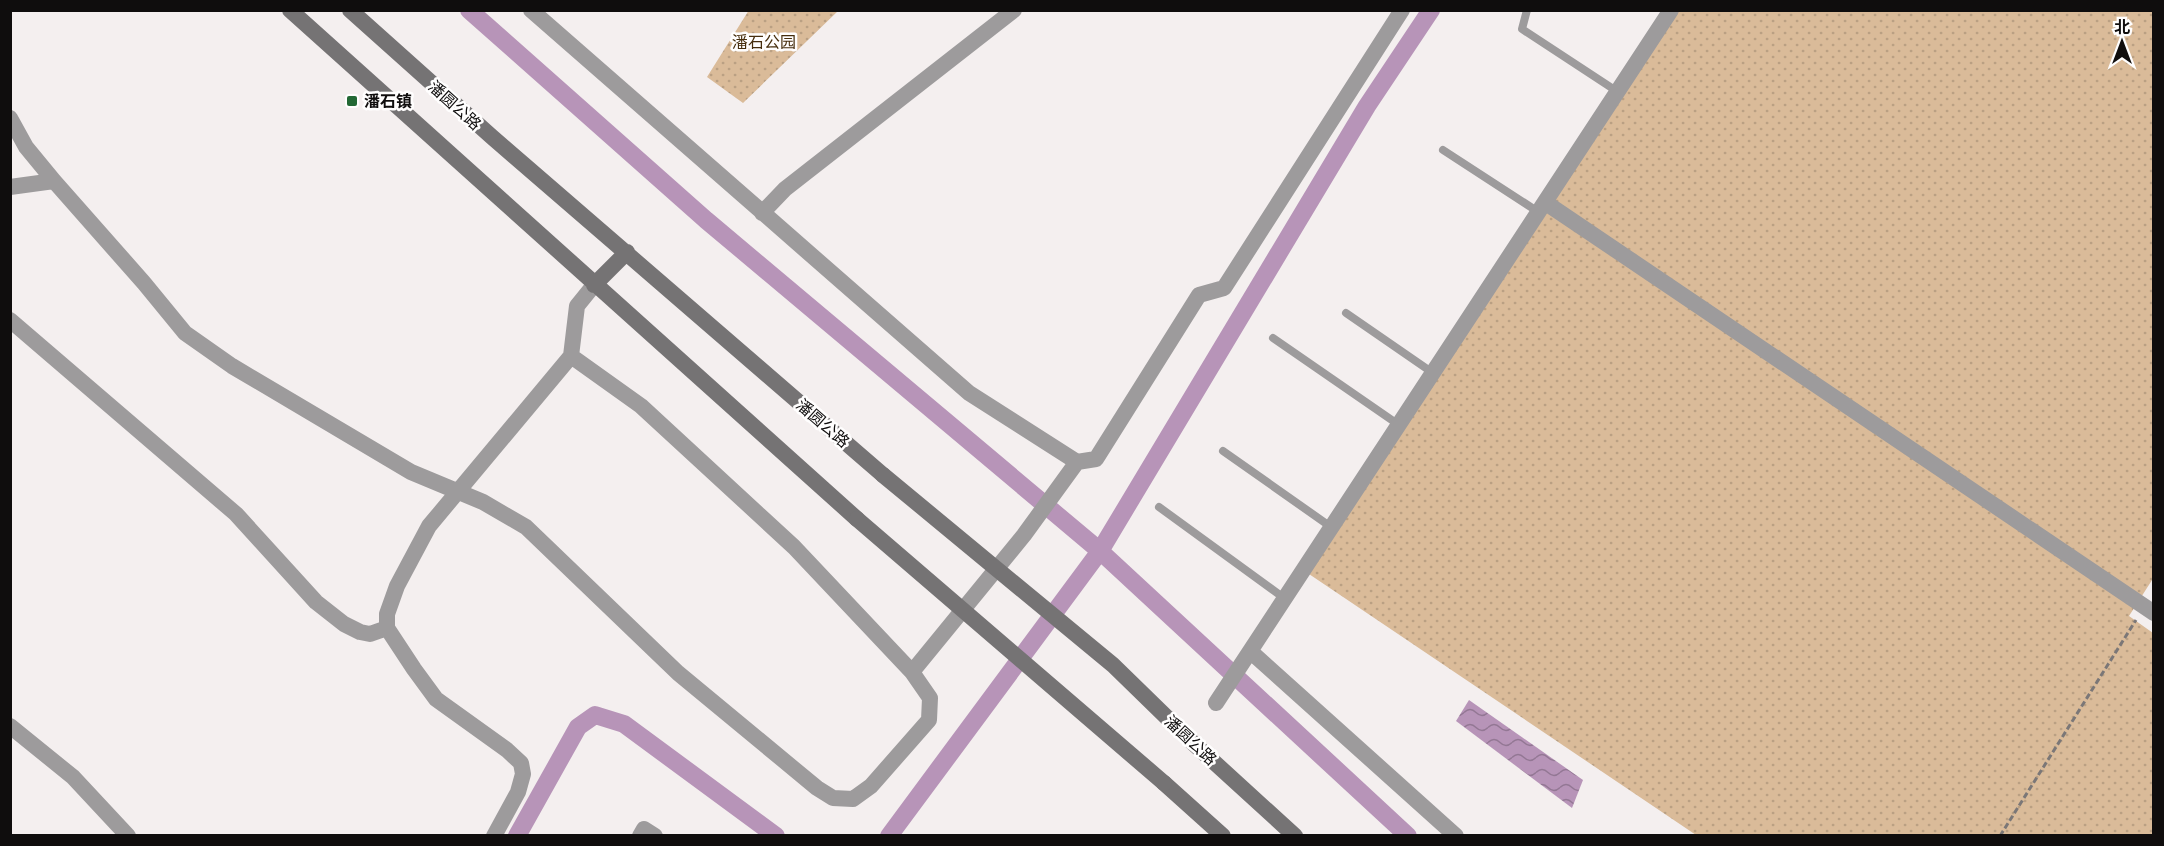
<svg xmlns="http://www.w3.org/2000/svg" width="2164" height="846" font-family="'PT Sans Narrow','Noto Sans SC',sans-serif">
<defs>
<pattern id="park-dots" width="8" height="8" patternUnits="userSpaceOnUse" patternTransform="scale(1.5)"><rect width="8" height="8" fill="#dabb99"/><path d="M2 2h.1M6 6h.1" fill="none" stroke="#baa083" stroke-width="1.8" stroke-linecap="round"/></pattern>
<pattern id="water-waves" width="16" height="10" patternUnits="userSpaceOnUse" patternTransform="scale(1.5)"><rect width="16" height="10" fill="#b794b8"/><path d="M0 5q4-4 8 0t8 0" fill="none" stroke="#937794"/></pattern>
</defs>
<rect width="100%" height="100%" fill="#f4efef"/>
<path fill="url(#park-dots)" d="M749,10L838,11L743,103L707,77Z
M1676,11H2153L2154,577L2129,616L2153,633V835H1696L1306,572Z"/>
<path fill="url(#water-waves)" d="M1469,700L1583,780L1572,808L1456,721Z"/>
<g fill="none" stroke-linecap="round" stroke-linejoin="round">
<path stroke="#b794b8" stroke-width="18" d="M469,10L706,220L1100,551L1408,836
M517,836L578,727L595,715L624,724L776,836
M889,836L1100,551L1367,106L1431,10"/>
<path stroke="#7b7777" stroke-width="3" stroke-dasharray="6 3" stroke-linecap="butt" d="M2000,836L2136,620"/>
<path stroke="#9d9b9c" stroke-width="8" d="M1527,10L1522,29L1618,92
M1443,150L1540,213
M1346,313L1433,373
M1273,338L1399,425
M1223,451L1331,527
M1159,507L1284,598"/>
<path stroke="#9d9b9c" stroke-width="16" d="M531,10L969,393L1077,462L1096,459L1199,295L1224,288L1402,10
M10,118L26,147L54,181L144,283L185,333L232,366L411,472L483,502L526,527L678,673L817,788L833,798L853,799L871,786L929,720L930,698L912,672
M10,187L54,181
M1546,203L2154,613
M762,213L785,189L1014,10
M594,285L577,306L571,356L641,406L794,547L912,672L1024,535L1077,462
M10,320L236,514L316,602L344,624L360,632L370,634L387,628
M1250,651L1456,836
M1216,703L1671,10
M10,726L73,777L128,836
M494,836L518,792L523,774L521,763L507,750L436,699L414,669L387,628V614L397,586L429,526L571,356
M640,836L644,829L655,836"/>
<path stroke="#757374" stroke-width="16" d="M290,10L857,519
M350,10L492,137L883,475
M594,285L627,252
M1192,742L1295,836
M1164,783L1223,836"/>
<path stroke="#757374" stroke-width="16" d="M883,475L1113,665L1192,742
M857,519L1164,783"/>
</g>
<rect fill="#226834" stroke="#fffefe" stroke-width="2" x="346" y="95" width="12" height="12" rx="3"/>
<g text-anchor="middle" dominant-baseline="central" stroke-width="5" stroke-linejoin="round" paint-order="stroke">
<g font-size="16" fill="#462e0e" stroke="#fffefe">
<text x="764" y="42">潘石公园</text>
</g>
<g font-size="16" font-weight="bold" fill="#0f0d0d" stroke="#fffefe" text-anchor="start">
<text x="364" y="101">潘石镇</text>
</g>
<g font-size="16" fill="#0f0d0d" stroke="#fffefe">
<text transform="translate(455 105) rotate(42)">潘圆公路</text>
<text transform="translate(823 423) rotate(41)">潘圆公路</text>
<text transform="translate(1191 740) rotate(43)">潘圆公路</text>
</g>
</g>
<rect width="2164" height="846" fill="none" stroke="#0f0d0d" stroke-width="24"/>
<g transform="translate(2122 42)" stroke="#fffefe" stroke-width="4.5" paint-order="stroke">
<path d="M0-4.5L10 22L0 15L-10 22Z" fill="#0f0d0d"/>
<text y="-9" font-size="16" font-weight="bold" text-anchor="middle" fill="#0f0d0d">北</text>
</g>
</svg>
